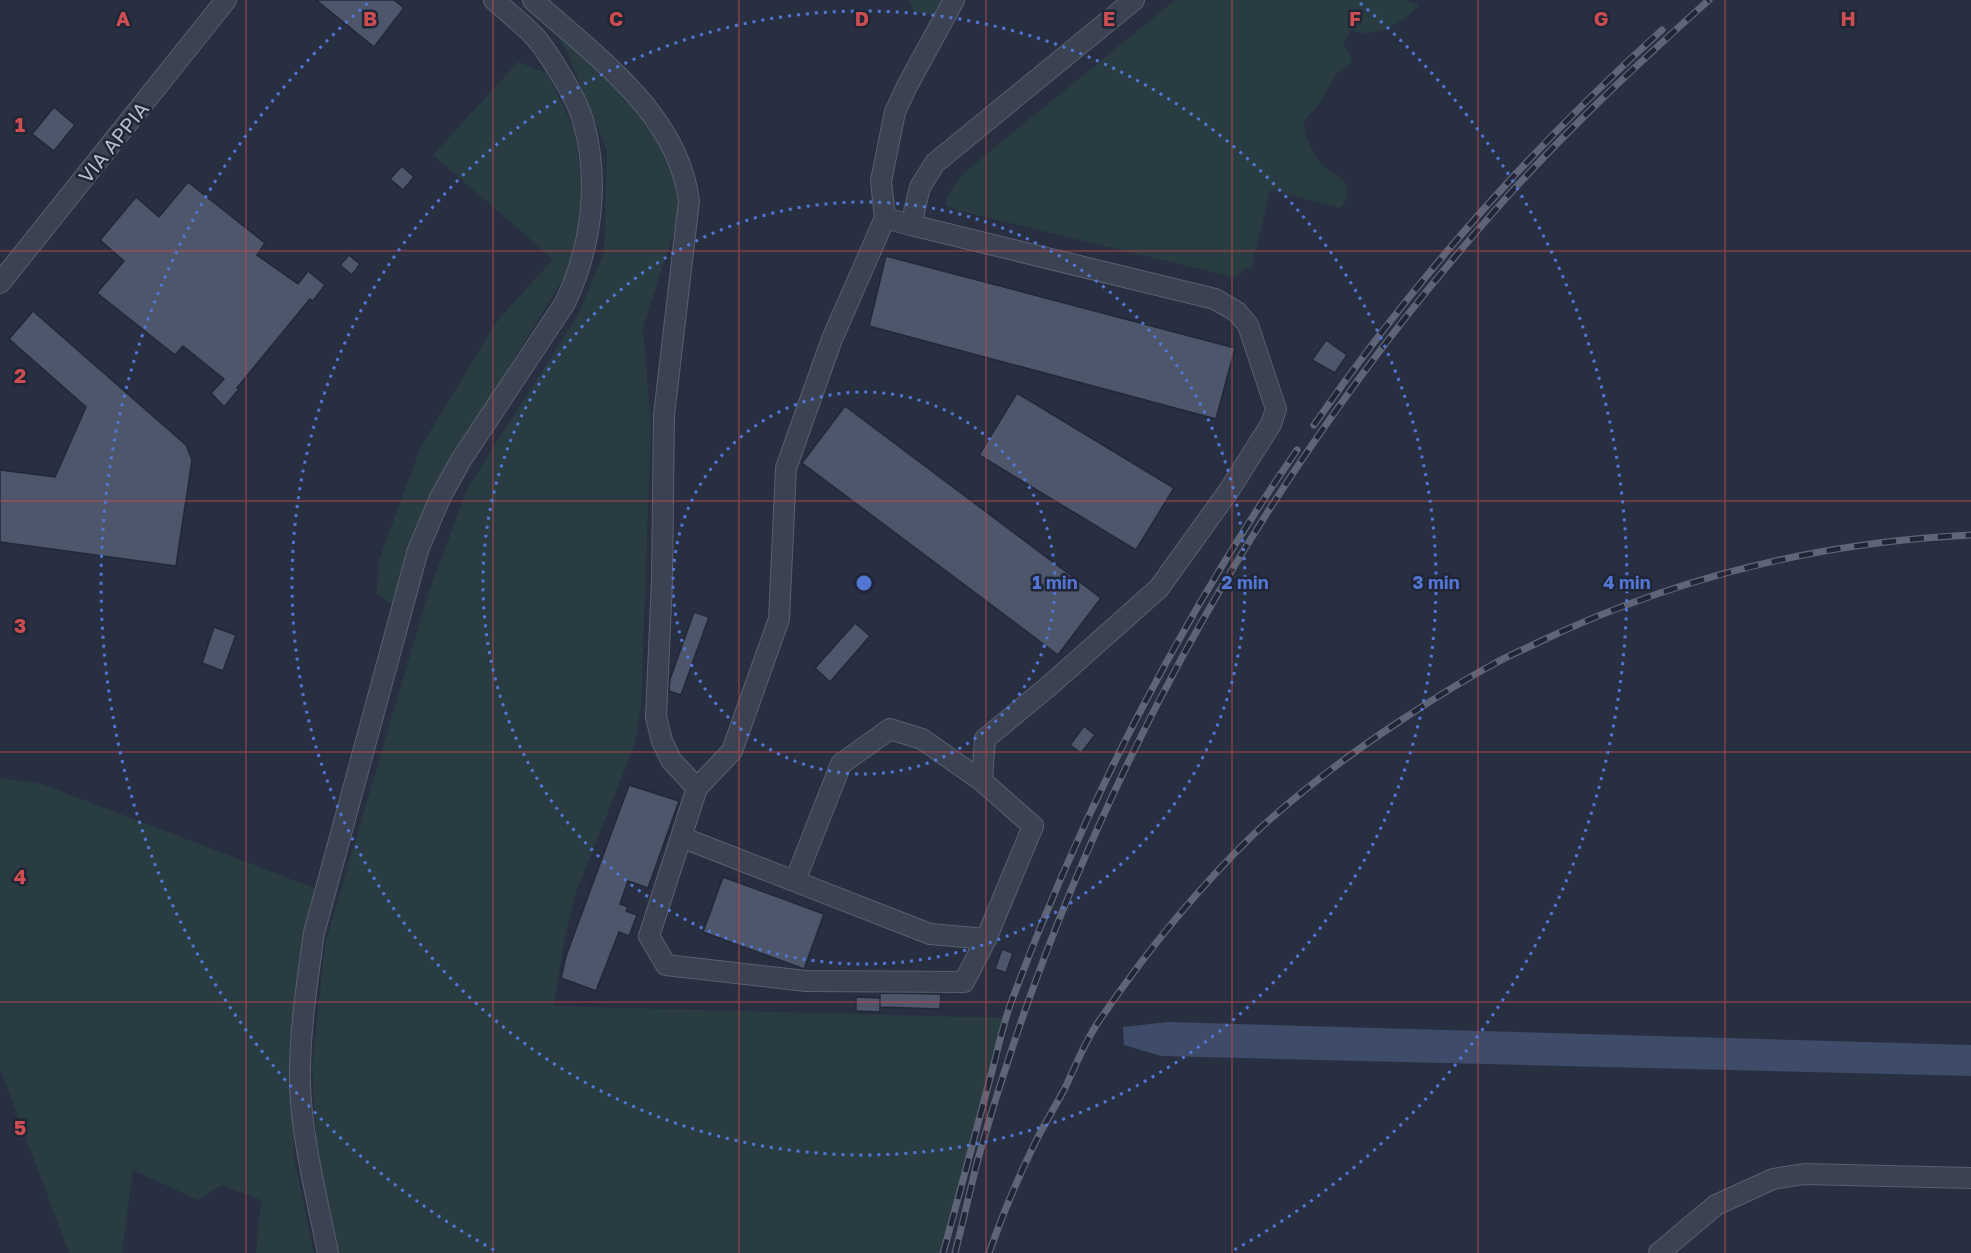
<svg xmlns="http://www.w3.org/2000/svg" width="1971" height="1253" font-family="'Golos Text',sans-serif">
<rect width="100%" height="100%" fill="#272f41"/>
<path fill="#293c42" d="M909,0H942L933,15L914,12Z
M1175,0H1406L1419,5C1407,19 1386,33 1365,33C1361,33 1356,31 1351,30L1343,44L1352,56L1351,64L1336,74L1320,103L1303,122C1306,138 1312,157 1326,168C1336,176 1339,175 1348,186L1345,203L1340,208L1270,190L1251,269L1245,268L1237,278L960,211L945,205C950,185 963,174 978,161Z
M553,28L586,56L646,122L670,160L680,213L643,327L651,428L641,705L635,744L575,895L563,947L554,1006L1004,1018L942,1253H337L317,1153L312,1067L325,944L428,594L468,487L578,315L604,252L607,150L568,54Z
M518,62L547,73L574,128L583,196L573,263L433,491L394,607L377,593L379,560L421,446L498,320L553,259L433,155Z
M0,778L42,784L314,888L291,1027L294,1157L314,1253H256L261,1200L222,1185L198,1200L133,1170L122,1253H69L0,1068Z"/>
<path fill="#3e4b69" d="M1168,1022L1971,1045V1076L1161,1056L1124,1045L1123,1027Z"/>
<path fill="#4d566a" stroke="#222838" stroke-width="1.5" d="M316,0H394L404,8L374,47Z
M54,107L75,125L54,151L32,134Z
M402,166L414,177L403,190L390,179Z
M188,182L265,243L257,255L298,284L308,271L325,285L313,301L310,299L237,388L239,389L224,407L211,393L224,379L183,346L175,355L97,293L124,261L100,240L136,197L159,217Z
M349,255L360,264L352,275L340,265Z
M886,256L1235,348L1216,419L869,326Z
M33,311L186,445L192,460L176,566L0,542V470L55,477L86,407L9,339Z
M1326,340L1347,355L1335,373L1312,360Z
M1017,393L1174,488L1136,550L979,455Z
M845,406L1101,598L1058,655L802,463Z
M694,612L709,617L681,695L669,691L670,679Z
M855,623L870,636L830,682L815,668Z
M214,627L236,635L223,671L202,663Z
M1084,726L1095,735L1081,753L1070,745Z
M629,785L679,801L648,888L628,881L620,904L628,907L626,911L637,915L629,936L619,932L596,991L561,978L566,956Z
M723,877L824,914L804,969L703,932Z
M1002,949L1013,953L1006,973L995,969Z
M880,993L941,994L940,1009L880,1007Z
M856,997L880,998V1012L856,1011Z"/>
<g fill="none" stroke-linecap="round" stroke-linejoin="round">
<g stroke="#595f6e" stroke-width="22">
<path id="minor" d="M533,0C595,56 678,113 689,201L664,415L662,581L656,717L662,741L671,760L697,788
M885,218L881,181L895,112L907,86L954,0
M0,283L226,0
M982,781L985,739L1049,686L1159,588L1230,489L1271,424L1276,409L1248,325L1237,312L1215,299L911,225L920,187L935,163L1134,0
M681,837L930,934L986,939
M795,881L841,764L890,729L922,739L982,781L1033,826L986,939L964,982L806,981L666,965L649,936L697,788L732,751L779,619L786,468L832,339L885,218L911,225
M328,1253C317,1198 302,1141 300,1085C299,1034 307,983 314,933L418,550L440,498L461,460L565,303C592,246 600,182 583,120C578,104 569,88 561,75C553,62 545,48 535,37C522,23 507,12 494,0
M1659,1253L1716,1205L1773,1179L1804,1174L1971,1178"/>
</g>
<use href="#minor" stroke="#3b4251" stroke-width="20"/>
<g stroke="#5e6577" stroke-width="7">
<path id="rail" d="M1314,425C1414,280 1531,148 1662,30
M943,1253C959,1196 974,1139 989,1082C997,1055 1002,1026 1012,1000C1083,809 1181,618 1297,450
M955,1253C963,1222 970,1190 978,1159C1076,811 1252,486 1491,215C1558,138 1633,68 1709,0
M989,1253C1002,1216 1017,1180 1034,1145C1043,1126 1055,1107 1065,1088C1075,1067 1084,1044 1097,1024C1143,956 1195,891 1254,834C1300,791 1351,753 1403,719C1432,700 1462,681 1492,665C1507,656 1523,650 1539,642C1674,578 1821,542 1971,535"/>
</g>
<use href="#rail" stroke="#202636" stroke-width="4.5" stroke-dasharray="14" stroke-linecap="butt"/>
</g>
<path fill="none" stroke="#ce4d51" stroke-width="1.5" stroke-opacity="0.55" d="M246,0V1253M493,0V1253M739,0V1253M986,0V1253M1232,0V1253M1478,0V1253M1725,0V1253M0,251H1971M0,501H1971M0,752H1971M0,1002H1971"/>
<g fill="none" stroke="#5375d3" stroke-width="3" stroke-dasharray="3 6">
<circle cx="864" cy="583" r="191"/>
<circle cx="864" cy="583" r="381"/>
<circle cx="864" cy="583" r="572"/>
<path d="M494 1250A763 763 0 0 1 368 3M1360 3A763 763 0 0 1 1234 1250"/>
</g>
<g text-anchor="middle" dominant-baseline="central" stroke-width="5" stroke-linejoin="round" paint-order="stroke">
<g font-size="20" fill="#b8bdcb" stroke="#202636">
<text transform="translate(113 142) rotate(-51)">VIA APPIA</text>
</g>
</g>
<g font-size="20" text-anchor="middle" font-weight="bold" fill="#ce4d51" stroke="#202636" stroke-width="5" stroke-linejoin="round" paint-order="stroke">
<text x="123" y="26">A</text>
<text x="370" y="26">B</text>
<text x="616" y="26">C</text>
<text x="862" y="26">D</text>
<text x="1109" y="26">E</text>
<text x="1355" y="26">F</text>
<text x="1601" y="26">G</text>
<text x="1848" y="26">H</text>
<text x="20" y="132">1</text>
<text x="20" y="383">2</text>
<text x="20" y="633">3</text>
<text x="20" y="884">4</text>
<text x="20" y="1135">5</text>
</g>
<circle cx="864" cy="583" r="9" fill="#5375d3" stroke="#202636" stroke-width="3"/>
<g font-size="18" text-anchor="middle" font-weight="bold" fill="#5375d3" stroke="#202636" stroke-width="5" stroke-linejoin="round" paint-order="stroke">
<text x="1055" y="589">1 min</text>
<text x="1245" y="589">2 min</text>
<text x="1436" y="589">3 min</text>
<text x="1627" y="589">4 min</text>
</g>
</svg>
